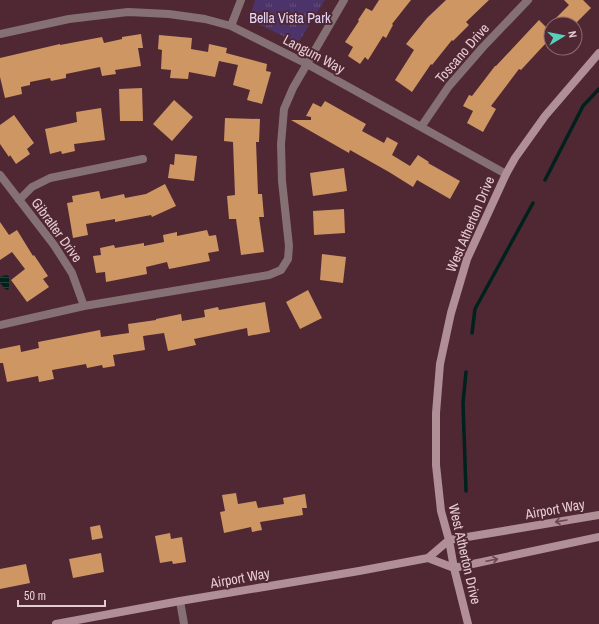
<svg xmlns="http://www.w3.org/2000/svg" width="599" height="624" font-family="'Archivo Narrow',sans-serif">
<defs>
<pattern id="park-tufts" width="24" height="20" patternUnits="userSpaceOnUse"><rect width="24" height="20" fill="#4c346a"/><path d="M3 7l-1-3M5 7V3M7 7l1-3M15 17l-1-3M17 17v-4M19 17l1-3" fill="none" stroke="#66507e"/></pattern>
<pattern id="water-rules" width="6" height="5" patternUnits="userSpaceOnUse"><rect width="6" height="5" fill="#01211c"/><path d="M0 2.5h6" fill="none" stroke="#26403c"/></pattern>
</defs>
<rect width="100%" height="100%" fill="#502834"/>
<path fill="url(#park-tufts)" d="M255,0H325L298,43L249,20Z"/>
<path fill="url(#water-rules)" d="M6,275L9,276V288L8,290L5,289L0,283V277Z"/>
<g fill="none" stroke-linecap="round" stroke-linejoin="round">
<path stroke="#01211c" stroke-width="3.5" d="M545,180L583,106L599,89
M472,333L475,309L533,203
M466,491L463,403L466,372"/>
</g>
<path fill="#ce9663" d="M379,0H411L392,24L393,25L386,38L383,36L368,60L365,57L360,64L348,56L353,47L345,42L359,21L358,20L366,8L372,11Z
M446,0H489L466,22L469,25L453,41L452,40L432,65L431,64L412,92L395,80L414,50L406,44L427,18Z
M564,0H583L591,8L575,24H551V49L546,43L521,70L519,69L491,106L496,109L483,132L467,123L473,111L463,106L469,95L472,96L495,66H496L539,20L546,27L551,23L569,5Z
M141,34L143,48H138L141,66L115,70L116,74L102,76L100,67L66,74V78L51,81L50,78L30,82V85L21,87L22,94L5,98L0,77V58L60,44V45L102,37L104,43L122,39V37Z
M159,35L192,38L191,49L208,52L209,44L227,48L226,53L267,64L266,71L271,72L262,104L247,100L250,90L233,85L238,65L219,61L215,77L189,72L188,79L170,78L171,70L161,69L162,50L158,49Z
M142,88L143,121H120L119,89Z
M174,100L193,117L172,141L153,124Z
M325,101L366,124L362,131L384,143L387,137L398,143L392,155L410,166L418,155L429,162L428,163L460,181L450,199L417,180L413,187L389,172L350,150L349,153L291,120H311V117L306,116L313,103L321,107Z
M101,108L105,140L74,144L75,151L62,154L61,151L50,154L45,129L77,122L76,112Z
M14,115L34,143L27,149L30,154L16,164L10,155L9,157L0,144V125Z
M225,118L260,119L259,142H256L258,194H262L264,217H259L264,252L241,255L236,219H229L227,196L235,195L233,142L224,141Z
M175,154L197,156L194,181L168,178L170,164L174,165Z
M344,168L347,191L313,196L310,173Z
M165,184L176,206L152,217L151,215L115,222V219L86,224L88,235L73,238L67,203L73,202L72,196L99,191L101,199L124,194L125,198L146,194Z
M344,209L345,233L314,235L313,211Z
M0,222L9,235L17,230L33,256L34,255L48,276L43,279L49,287L27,302L11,280L25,269L12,252L0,260Z
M207,230L209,236L216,235L219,251L208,253L210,261L169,269L167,262L146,267L147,274L106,282L105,272L96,273L93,256L101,255L100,248L114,245L115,248L144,243V246L164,242L163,235L177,232V236Z
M322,254L346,257L343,283L320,280Z
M308,290L322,318L300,329L286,302Z
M265,302L270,332L248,336L247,328L194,339L196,345L168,351L164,333L143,336L145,350L113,355L115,366L103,368L102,365L87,368L86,364L52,370L54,379L39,382L38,376L7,382L3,363H0V349L20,345L21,352L39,348L38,342L100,330L101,337L129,333L128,324L156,320V319L181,314L182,321L205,317L204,310L218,307L219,310Z
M236,493L238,504L256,501L258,508L284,504L283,498L305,494L307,508H302L303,515L260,522L262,530L252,532L251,527L224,533L220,512L225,511L222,495Z
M100,525L103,538L92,540L90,527Z
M170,533L171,539L182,537L186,562L173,564L172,561L160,563L155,536Z
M101,553L104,572L73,578L69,559Z
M26,564L30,583L0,589V569Z"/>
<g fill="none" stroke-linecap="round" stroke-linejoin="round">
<path stroke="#857074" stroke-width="8" d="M231,26L241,0
M0,34L69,19L128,12L169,14L205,19L231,26L307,64L506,174
M421,127L449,86L483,47L528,0
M0,175L54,245L72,273L84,306
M19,200L32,187L50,178L143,159
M0,325L84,306L269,275L281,270L288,259L289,246L282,181L281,144L284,109L293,88L344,0
M180,601L184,624"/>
<path stroke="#b08f97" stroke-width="8" d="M428,558L454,568L599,537
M56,624L180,601L359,571L428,558L449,540L599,515
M468,624L454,568L449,540L441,511L436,465V413L440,364L451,313L467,259L506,174L515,158L545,116L599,53"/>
</g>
<defs><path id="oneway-shaft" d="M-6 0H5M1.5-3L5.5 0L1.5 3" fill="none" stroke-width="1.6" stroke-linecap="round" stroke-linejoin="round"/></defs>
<g stroke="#6d4752">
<use href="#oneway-shaft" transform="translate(561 521) rotate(170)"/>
<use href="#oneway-shaft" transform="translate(492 560) rotate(-12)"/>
</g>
<g text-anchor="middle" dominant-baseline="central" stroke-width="4" stroke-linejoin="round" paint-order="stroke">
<g font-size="14" fill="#e5d7fb" stroke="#502834">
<text x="290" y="18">Bella Vista Park</text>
</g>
<g font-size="14" fill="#e6ccd1" stroke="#502834">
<text transform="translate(462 53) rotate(-49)">Toscano Drive</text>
<text transform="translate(314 54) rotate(28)">Langum Way</text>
<text transform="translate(470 224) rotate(-67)">West Atherton Drive</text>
<text transform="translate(57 230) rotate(54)">Gibralter Drive</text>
<text transform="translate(555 509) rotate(-10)">Airport Way</text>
<text transform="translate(465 554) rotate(77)">West Atherton Drive</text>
<text transform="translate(240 578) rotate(-10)">Airport Way</text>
</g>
</g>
<g transform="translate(563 36) rotate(80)"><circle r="19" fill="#502834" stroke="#8c6a73"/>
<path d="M0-3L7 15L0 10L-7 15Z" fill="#5acebd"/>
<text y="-6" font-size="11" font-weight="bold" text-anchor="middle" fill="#e6ccd1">N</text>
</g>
<path d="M18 600v6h87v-6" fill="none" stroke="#e6ccd1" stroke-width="2"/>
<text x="24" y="600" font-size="12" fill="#e6ccd1" stroke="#502834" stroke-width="3" paint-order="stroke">50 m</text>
</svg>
